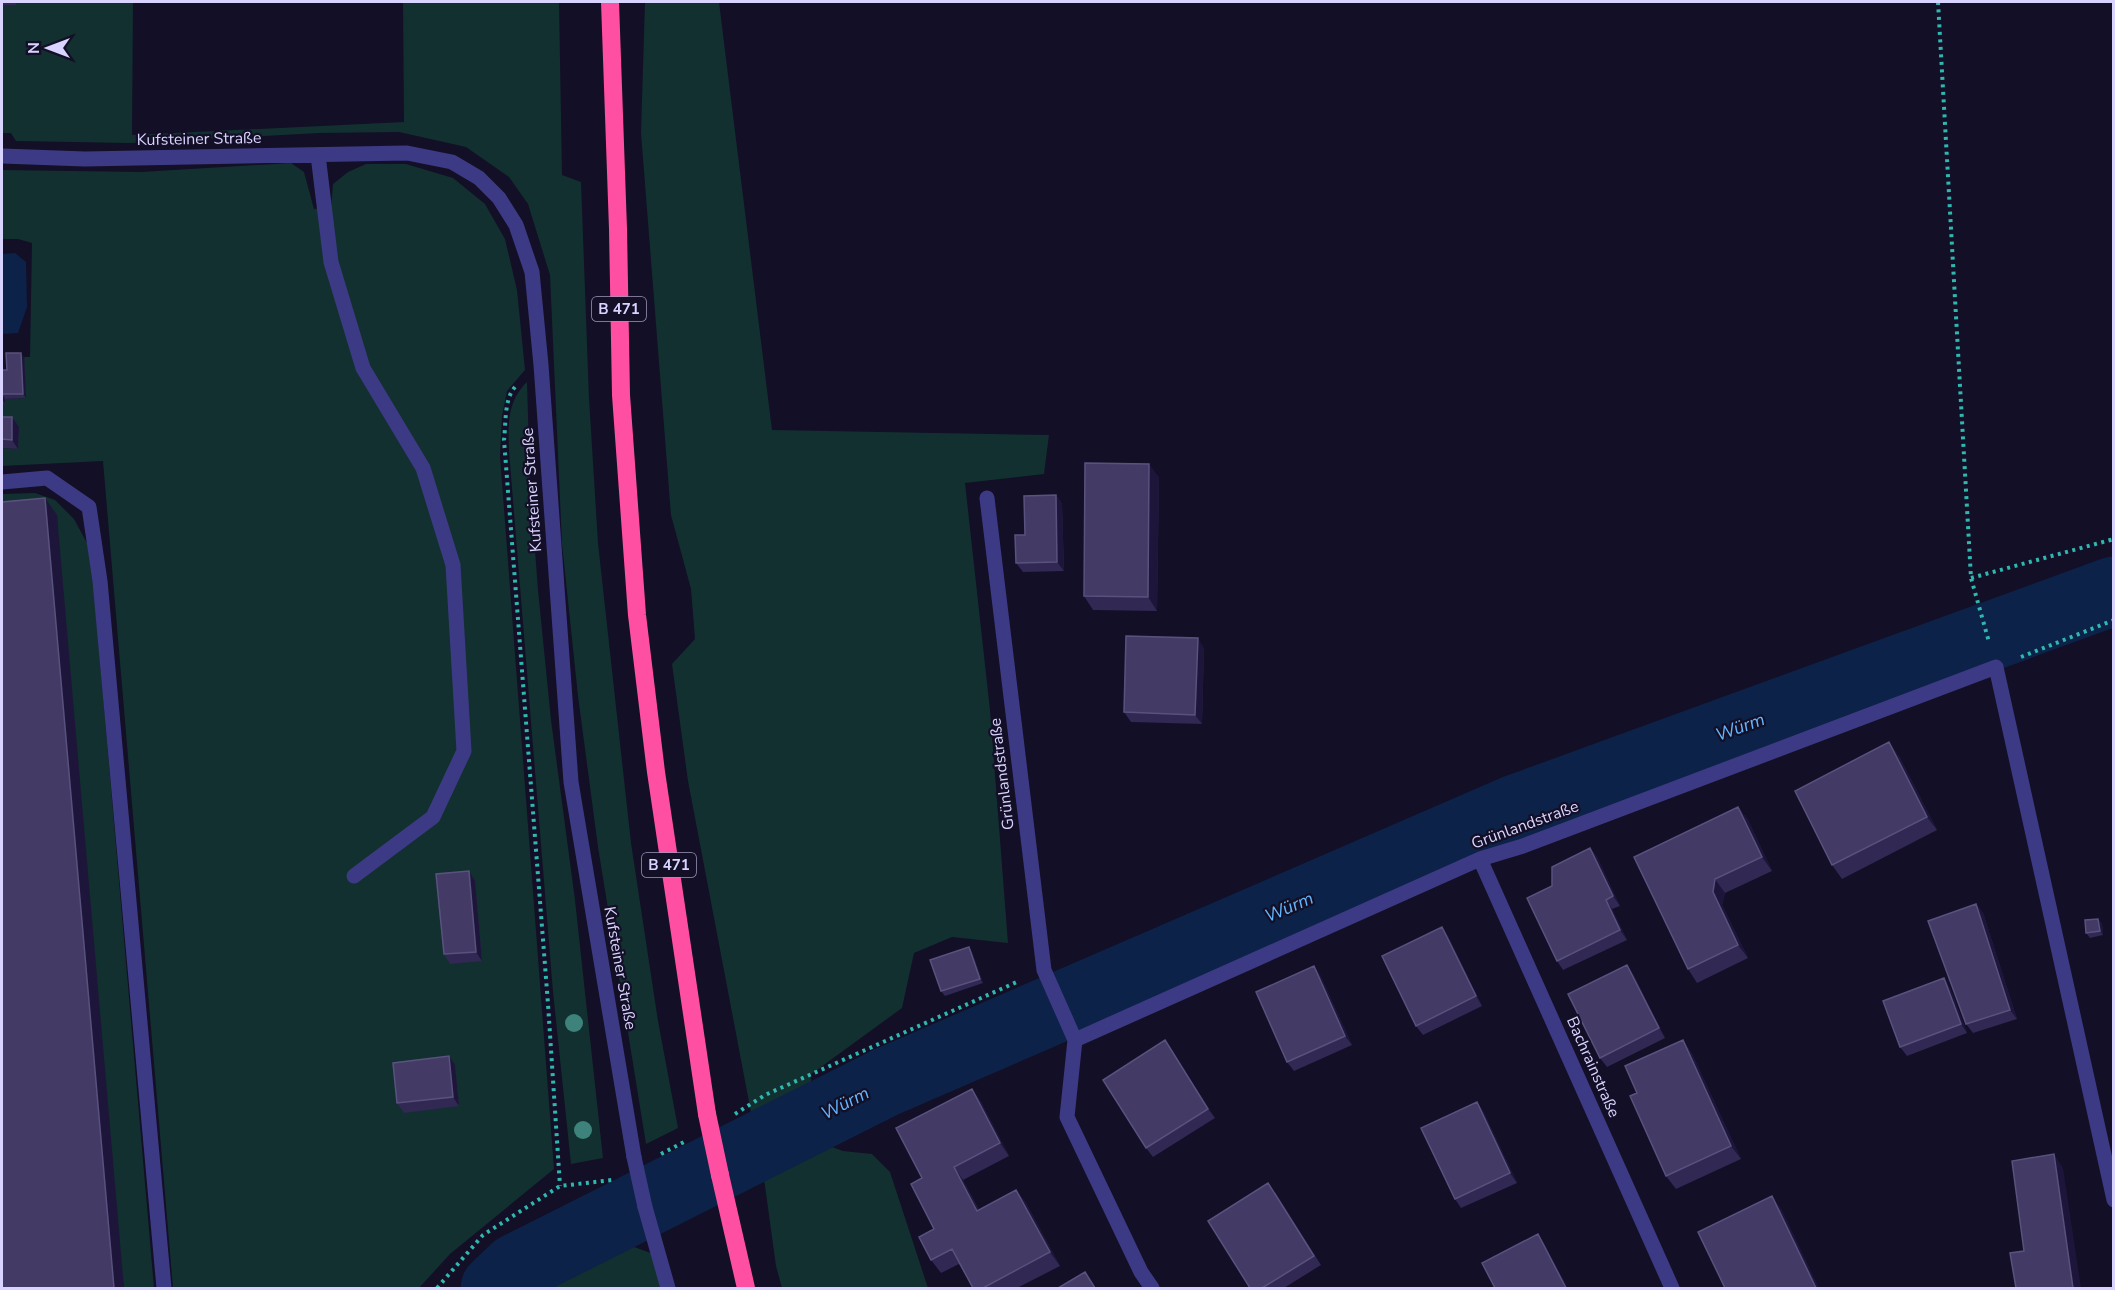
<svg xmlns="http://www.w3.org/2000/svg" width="2115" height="1290" font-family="'Nunito Sans',sans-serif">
<rect width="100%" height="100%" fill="#130f26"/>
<path fill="#12302f" d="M2,2H133L132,135L404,122L403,2H559L562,175L581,182L589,398L598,543L631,843L658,1021L678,1128L646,1144L598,847L578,696L562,544L550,275L528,204L509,177L466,147L399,132L320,133L130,143L16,141L11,133H2Z
M645,2H719L772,430L1049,435L1044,474L965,483L990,710L1008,943L952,937L914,953L902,1008L810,1075L824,1144L843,1151L872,1154L890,1172L928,1288H782L776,1266L765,1186L688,781L672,664L695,639L691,589L671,515L641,133Z
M291,163L304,172L314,209L331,207L333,184L348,172L366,164H406L453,178L485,204L505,239L517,290L525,370L507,391L502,416L500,456L554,1169L450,1254L419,1288H173L103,461L2,466V448L18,449L2,426V404H5V399L26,398L24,357H30L32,243L18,239H2V170L141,172Z
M527,382L530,484L538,590L551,720L575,900L603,1158L571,1164L553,992L509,451C508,425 507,401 527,382Z
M35,493L55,500L74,519L87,543L93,579L154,1288H124L2,520V494Z
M590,1231L659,1256L668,1288H495L516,1268Z"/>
<path fill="#0c2248" d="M15,253L26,262L27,307L18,333L2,334V254Z"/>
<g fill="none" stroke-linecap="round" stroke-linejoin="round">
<path stroke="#0c2248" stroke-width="69" d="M495,1288L516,1268L886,1082L1516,809L2114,591"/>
<path stroke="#2fb8b0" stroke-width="4" stroke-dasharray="3 4.5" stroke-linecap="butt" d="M1938,2L1971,578L1989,642
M515,387C504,399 506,424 504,440L548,1004L560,1186
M1971,578L2114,539
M2021,657L2114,620
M735,1114L765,1095L1019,981
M661,1154L684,1142
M437,1288L483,1235L560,1186L612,1180"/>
<path stroke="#3d3a85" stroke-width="15" d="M318,155L331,262L363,368L423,468L453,565L464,751L433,817L354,876
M2,156L85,159L407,153L452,162L479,178L499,198L516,225L532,272L541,365L571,782L634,1157
M2,482L47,478L89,507L100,581L164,1288
M987,498L1044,970L1075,1040L1067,1117L1141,1272L1152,1288
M1480,859L1672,1288
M1075,1040L1480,859L1523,846L1996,667L2114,1200
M645,1207L668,1288"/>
<path stroke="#ff4fa3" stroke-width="18" d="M610,2L618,229L621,395L637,615L656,772L707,1114
M720,1175L746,1288"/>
<path stroke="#3d3a85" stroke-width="15" d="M634,1157L645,1207"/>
<path stroke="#ff4fa3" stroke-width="18" d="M707,1114L720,1175"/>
</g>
<g fill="#3d827b">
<circle cx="574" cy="1023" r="9"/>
<circle cx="583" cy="1130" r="9"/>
</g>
<path fill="#312854" d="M2,2H16V5H2Z
M24,357L26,398L5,399V404H2V370H7Z
M2,417H12L19,427L18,449L2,448Z
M1159,477L1157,611L1093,610L1084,596Z
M1056,495L1062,504L1064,571L1023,572L1016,563L1025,535Z
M1204,648L1202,724L1131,722L1124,712Z
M1899,756L1937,830L1842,879L1832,865Z
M1738,807L1748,820L1772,871L1725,893L1722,905L1748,958L1697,983L1688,969Z
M1590,848L1597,857L1620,906L1612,909L1627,940L1563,970L1557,961Z
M469,871L475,881L482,961L450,964L444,954Z
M1976,904L1983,913L2017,1019L1973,1033L1966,1024Z
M2098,919L2102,924L2103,935L2090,938L2086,933Z
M1442,927L1448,936L1482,1006L1423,1035L1416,1026Z
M972,952L983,983L945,996L941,991Z
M1627,965L1633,974L1665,1038L1607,1067L1600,1058Z
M1314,966L1320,975L1352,1045L1294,1071L1287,1062Z
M1950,988L1967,1033L1907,1056L1900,1047Z
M1165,1040L1215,1118L1153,1157L1146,1148Z
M1683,1040L1692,1054L1741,1159L1676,1189L1666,1176L1637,1093Z
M449,1056L455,1065L459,1106L404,1113L397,1103Z
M972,1089L981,1102L1009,1156L963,1180L979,1210L1016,1190L1026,1203L1060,1266L1017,1288H973L959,1264L941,1273L931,1260L934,1229L922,1178Z
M1477,1102L1483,1111L1517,1183L1461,1208L1455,1199Z
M1275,1192L1321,1265L1284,1288H1250Z"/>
<path fill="#1d163a" d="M21,353L24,357L26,398L23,394Z
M2,394L5,399V404L2,399Z
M12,417L19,427L18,449L12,440Z
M1149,464L1159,477L1157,611L1148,597Z
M1056,495L1062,504L1064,571L1057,562Z
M45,498L57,515L124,1288H114Z
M1198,638L1204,648L1202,724L1195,715Z
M1889,742L1899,756L1937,830L1927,817Z
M1738,807L1748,820L1772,871L1762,857Z
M1590,848L1597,857L1620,906L1613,896Z
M469,871L475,881L482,961L476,952Z
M1715,879L1725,893L1722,905L1748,958L1738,945L1713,892Z
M1606,900L1612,909L1627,940L1620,930Z
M1976,904L1983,913L2017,1019L2010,1010Z
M2098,919L2102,924L2103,935L2100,931Z
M1442,927L1448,936L1482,1006L1476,996Z
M969,947L972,952L983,983L980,979Z
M1627,965L1633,974L1665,1038L1659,1028Z
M1314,966L1320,975L1352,1045L1345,1036Z
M1944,978L1950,988L1967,1033L1961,1024Z
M1165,1040L1172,1050L1215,1118L1208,1109Z
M1683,1040L1692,1054L1741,1159L1731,1146Z
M449,1056L455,1065L459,1106L453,1097Z
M972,1089L981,1102L1009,1156L1000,1143Z
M1477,1102L1483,1111L1517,1183L1510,1173Z
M2054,1154L2063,1168L2081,1288H2073Z
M954,1167L963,1180L986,1225L977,1211Z
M1016,1190L1026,1203L1060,1266L1050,1252Z
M1772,1196L1782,1210L1819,1288H1816Z
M1538,1234L1544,1243L1568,1288H1566Z"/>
<path fill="#433a66" stroke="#5a527e" stroke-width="1.5" d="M6,353H21L23,394H2V370H7Z
M2,417H12V440L2,439Z
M1085,463L1149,464L1148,597L1084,596Z
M1056,495L1057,562L1016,563L1015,535H1025L1024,496Z
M45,498L114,1288H2V502Z
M1126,636L1198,638L1195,715L1124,712Z
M1889,742L1927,817L1832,865L1795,791Z
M1738,807L1762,857L1715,879L1713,892L1738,945L1688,969L1634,857Z
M1590,848L1613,896L1606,900L1620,930L1557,961L1527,898L1552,886V867Z
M469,871L476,952L444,954L436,874Z
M1976,904L2010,1010L1966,1024L1928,921Z
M2098,919L2100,931L2086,933L2085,920Z
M1442,927L1476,996L1416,1026L1382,956Z
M969,947L980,979L941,991L930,960Z
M1627,965L1659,1028L1600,1058L1568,994Z
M1314,966L1345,1036L1287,1062L1256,992Z
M1944,978L1961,1024L1900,1047L1883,1001Z
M1165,1040L1208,1109L1146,1148L1103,1080Z
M1683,1040L1731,1146L1666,1176L1630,1096L1637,1093L1625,1066Z
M449,1056L453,1097L397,1103L393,1063Z
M972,1089L1000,1143L954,1167L977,1211L1016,1190L1050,1252L983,1288H973L952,1249L931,1260L919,1237L934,1229L911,1184L922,1178L896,1128Z
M1477,1102L1510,1173L1455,1199L1421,1128Z
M2054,1154L2073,1288H2016L2010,1253L2024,1251L2012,1161Z
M1268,1183L1314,1256L1262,1288H1250L1208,1221Z
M1772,1196L1816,1288H1725L1698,1232Z
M1538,1234L1566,1288H1495L1482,1263Z
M1085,1272L1095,1288H1058Z"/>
<g text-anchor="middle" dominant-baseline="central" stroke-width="4.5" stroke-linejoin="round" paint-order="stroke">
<g fill="#130f26" stroke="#9e99be" stroke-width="1.5">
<rect x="592" y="297" width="54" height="24" rx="4.5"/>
<rect x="642" y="853" width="54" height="24" rx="4.5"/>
</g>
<g font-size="15" font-weight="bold" fill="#d9d4ff">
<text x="619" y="309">B 471</text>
<text x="669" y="865">B 471</text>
</g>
<g font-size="16" fill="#d9d4ff" stroke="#130f26">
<text transform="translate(199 139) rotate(-1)">Kufsteiner Straße</text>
<text transform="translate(532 490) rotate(-94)">Kufsteiner Straße</text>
<text transform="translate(1002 774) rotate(-97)">Grünlandstraße</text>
<text transform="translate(1525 825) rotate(-20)">Grünlandstraße</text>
<text transform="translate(620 968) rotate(80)">Kufsteiner Straße</text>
<text transform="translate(1593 1067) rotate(66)">Bachrainstraße</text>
</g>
<g font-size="18" font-style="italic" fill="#62b6ff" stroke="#130f26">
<text transform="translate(1740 727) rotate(-20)">Würm</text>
<text transform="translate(1289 907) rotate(-23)">Würm</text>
<text transform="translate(845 1103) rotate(-27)">Würm</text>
</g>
</g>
<rect width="2115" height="1290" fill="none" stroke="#d9d4ff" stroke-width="6"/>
<g transform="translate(48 48) rotate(270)" stroke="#130f26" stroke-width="4.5" paint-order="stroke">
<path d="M0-4.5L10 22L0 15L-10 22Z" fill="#d9d4ff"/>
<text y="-9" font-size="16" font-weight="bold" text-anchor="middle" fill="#d9d4ff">N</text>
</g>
</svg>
